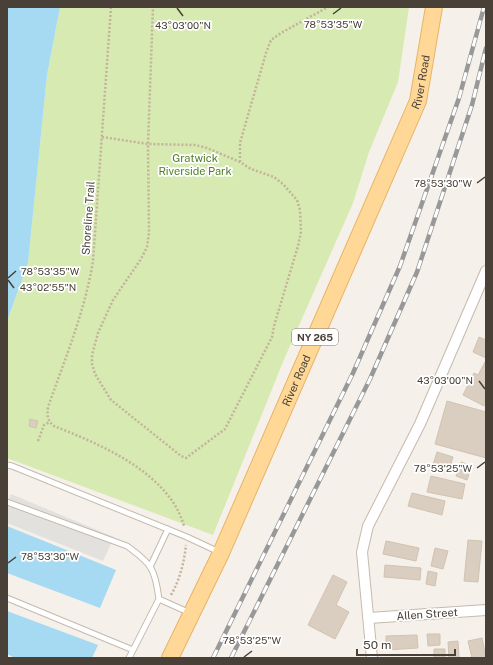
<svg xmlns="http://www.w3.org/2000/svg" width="493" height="665" font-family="'Public Sans',sans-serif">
<rect width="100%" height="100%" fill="#f5f0e9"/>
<path fill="#d6eab1" d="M60,7H409L398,82L369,152L353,203L285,357L213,535L7,458V321L28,263L47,75Z"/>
<path fill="#e3e1de" d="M11,494L114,537L103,561L7,523V503Z"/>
<path fill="#a5daf2" d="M7,7H60L47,75L28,263L7,321Z
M7,526L116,570L100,608L7,573Z
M7,611L98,645L92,658H15L7,654Z"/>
<path fill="#dacec1" stroke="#d2c2b1" d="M479,337L486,340V358L473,352Z
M485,362H486V403L484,406L463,395L474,373L478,375Z
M447,401L486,412V458L435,444Z
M30,419L38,421L36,428L29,426Z
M437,452L453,457L448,473L432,468Z
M461,462L472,466L467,480L456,476Z
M431,476L465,484L462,499L427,492Z
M412,493L445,501L442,515L408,506Z
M468,540L482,541L478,582L464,581Z
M386,541L419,548L416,561L383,554Z
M435,548L448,551L443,569L431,566Z
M385,565L421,568L420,580L384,577Z
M428,571L437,573L435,586L426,584Z
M333,575L347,582L336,605L349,612L335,639L308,625Z
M427,634H440V645L428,646Z
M417,635L418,648L386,650V636Z
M482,638L486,658H472L468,641Z
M458,641L459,658H449L448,642Z
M434,649H445V658H434Z"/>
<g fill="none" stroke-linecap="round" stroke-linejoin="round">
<g stroke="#c4baae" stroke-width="7">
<path id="service" d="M7,465L12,466L187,537L219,552
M7,502L127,546C152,564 155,569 159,599L190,613
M150,567L168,529
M7,598L133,650
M129,658L159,599"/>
</g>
<g stroke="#c4baae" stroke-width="12">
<path id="minor" d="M369,618L486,610
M372,658L362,552L368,526L420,424L486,271"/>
</g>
<g stroke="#e7b465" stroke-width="18">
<g id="primary">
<path id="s1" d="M170,658L221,553L418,101L434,7"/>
</g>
</g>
<path stroke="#c3b29c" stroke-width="2.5" stroke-dasharray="2 2" stroke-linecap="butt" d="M111,7L93,261C85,311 65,359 48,407C47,416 47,420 54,426C102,445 169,473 184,526
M102,137L148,144L195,145L207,148L240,162L251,169L274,177L283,184L297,200L300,210L301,232L298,246L274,326L272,337L225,429L186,458L181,456L111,400L95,374L92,364V355L98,333L113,300L141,259L147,247L149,233L148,144L153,7
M240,162V143L266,53L271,40L281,33L328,7
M38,441L44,425L50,422
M171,595C180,579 184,563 186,545"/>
<use href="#service" stroke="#fff" stroke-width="5"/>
<use href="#minor" stroke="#fff" stroke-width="10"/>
<use href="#primary" stroke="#ffd898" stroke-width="16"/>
<g stroke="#989898" stroke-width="4.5">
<path id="rail" d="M213,658L353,373L400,266L459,98L484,7
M231,658L370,379L417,272L472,105L486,48"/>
</g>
<use href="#rail" stroke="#fff" stroke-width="3" stroke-dasharray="9" stroke-linecap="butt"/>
</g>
<path fill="none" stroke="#494037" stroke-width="1.5" d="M177,8L183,16M333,14L341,8M477,183L485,177M8,278L16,271M8,280L14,288M479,381L485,389M477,468L485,462M8,563L16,557M244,657L252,651"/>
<g text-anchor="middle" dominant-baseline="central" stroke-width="3.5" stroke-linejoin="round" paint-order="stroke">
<rect fill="#fff" stroke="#807973" stroke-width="1" x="292" y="329" width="46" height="16" rx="3"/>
<g font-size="10" font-weight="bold" fill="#494037">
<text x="315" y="337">NY 265</text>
</g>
<g font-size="11" fill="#494037" stroke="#fff">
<text stroke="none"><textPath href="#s1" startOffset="629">River Road</textPath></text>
<text transform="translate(88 218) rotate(-86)">Shoreline Trail</text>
<text stroke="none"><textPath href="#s1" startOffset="305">River Road</textPath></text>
<text transform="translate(427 614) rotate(-4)">Allen Street</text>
</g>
<g font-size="11" fill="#507d28" stroke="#fff">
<text x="195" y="158">Gratwick<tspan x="195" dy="13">Riverside Park</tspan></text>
</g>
</g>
<g font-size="10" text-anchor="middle" fill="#494037" stroke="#fff" stroke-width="3.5" stroke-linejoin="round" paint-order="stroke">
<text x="333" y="28">78°53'35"W</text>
<text x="183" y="29">43°03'00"N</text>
<text x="443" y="187">78°53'30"W</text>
<text x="50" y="275">78°53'35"W</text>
<text x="48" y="291">43°02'55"N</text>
<text x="445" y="384">43°03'00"N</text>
<text x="443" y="472">78°53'25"W</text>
<text x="50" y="560">78°53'30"W</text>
<text x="252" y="644">78°53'25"W</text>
</g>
<rect width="493" height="665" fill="none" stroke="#494037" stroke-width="16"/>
<path d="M357 649v6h98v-6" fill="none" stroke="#494037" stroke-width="2"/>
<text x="363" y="649" font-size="12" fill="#494037" stroke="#ffffff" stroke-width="3" paint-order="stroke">50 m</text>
</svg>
